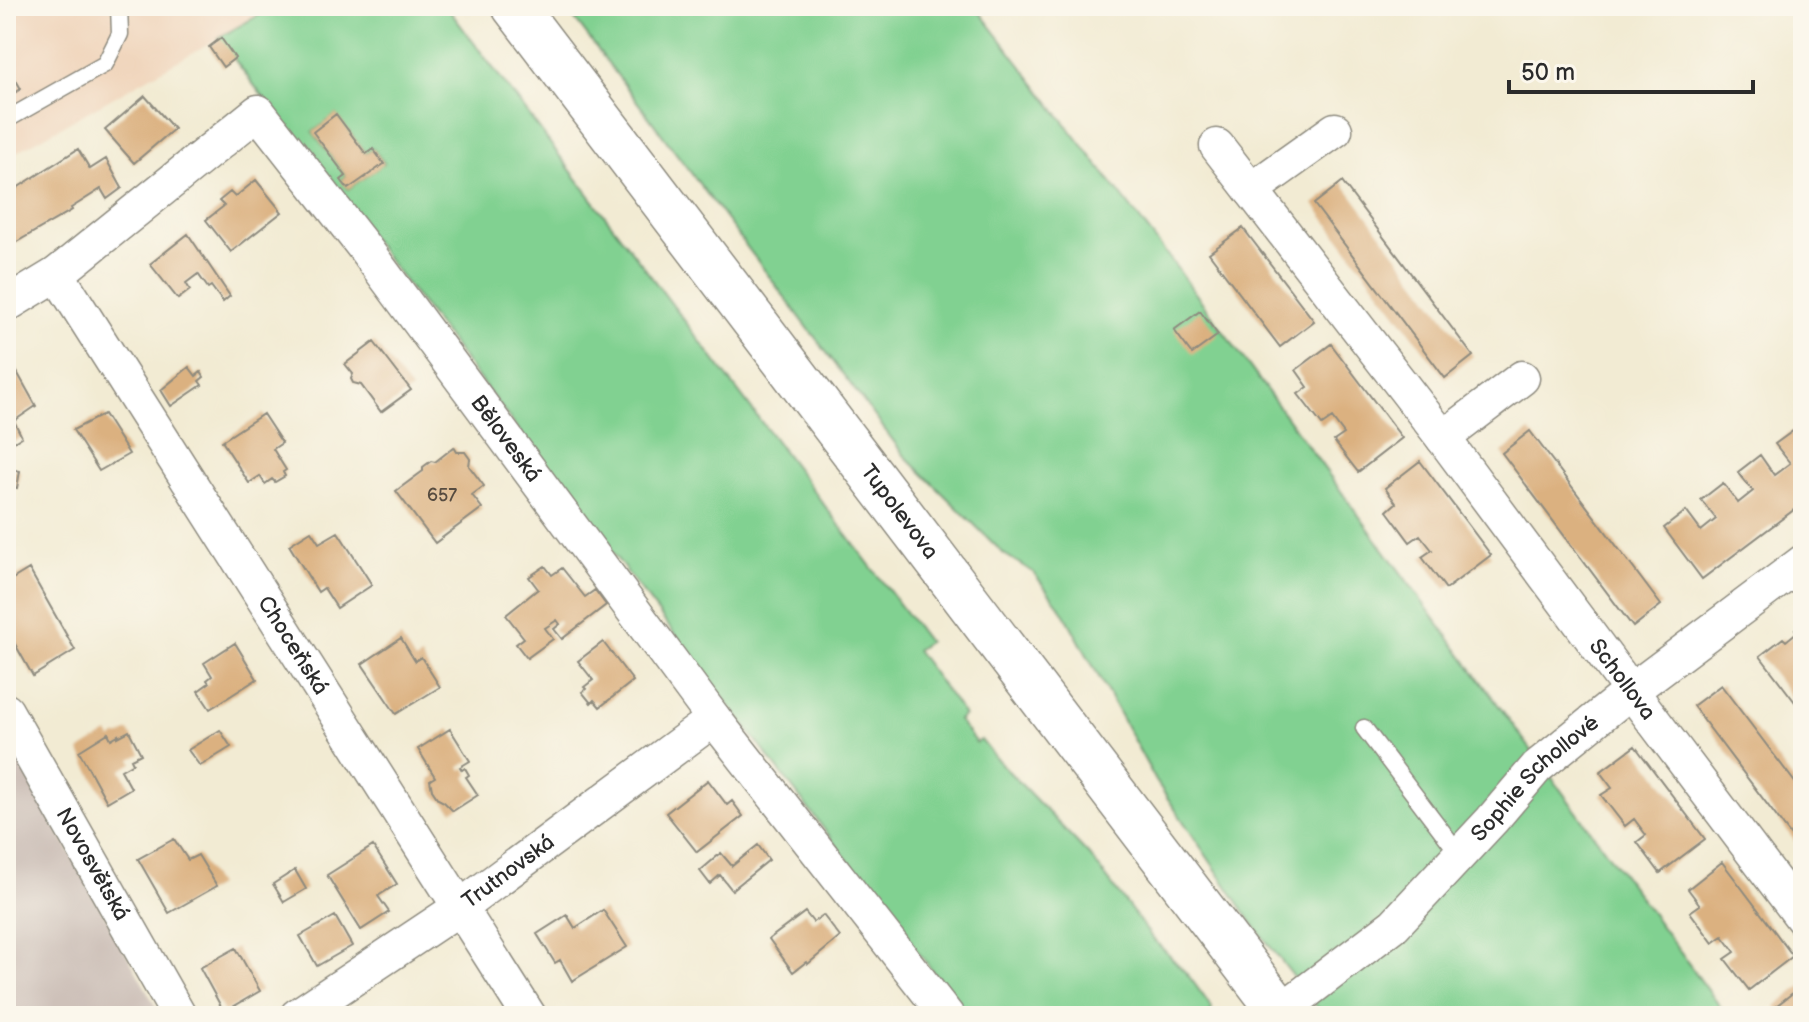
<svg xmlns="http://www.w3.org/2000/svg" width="1809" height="1022" font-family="'Balsamiq Sans',sans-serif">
<rect width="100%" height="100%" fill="#fbf7ec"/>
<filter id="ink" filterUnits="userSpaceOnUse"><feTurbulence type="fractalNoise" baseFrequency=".0125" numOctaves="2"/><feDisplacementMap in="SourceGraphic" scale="16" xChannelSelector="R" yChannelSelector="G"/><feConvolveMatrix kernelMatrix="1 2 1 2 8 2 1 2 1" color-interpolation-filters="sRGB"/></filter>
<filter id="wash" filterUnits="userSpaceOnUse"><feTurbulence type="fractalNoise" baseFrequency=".006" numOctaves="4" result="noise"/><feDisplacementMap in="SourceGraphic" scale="32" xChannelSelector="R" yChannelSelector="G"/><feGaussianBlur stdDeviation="1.8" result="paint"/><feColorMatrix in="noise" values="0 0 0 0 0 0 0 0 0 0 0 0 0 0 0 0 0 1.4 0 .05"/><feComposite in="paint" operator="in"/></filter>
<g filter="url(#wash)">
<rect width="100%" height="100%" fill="#f2ebd3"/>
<path fill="#f0d5bc" d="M6,6H275L6,158Z"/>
<path fill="#cec1b9" d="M6,738L161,1016H6Z"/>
<path fill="#81d191" stroke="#567e5e" stroke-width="2" fill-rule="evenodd" d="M275,6H446L928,642L916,650L964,715L958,720L976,743L981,740L993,755L1090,856L1154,940L1188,975L1212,1008L1210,1016H967L218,38ZM336,115L366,154L373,149L384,163L348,189L342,180L346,176L313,132Z
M565,6H975L1168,256L1727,1016H1324L1252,923L1156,781L1063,611L1033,572L1004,554L904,455Z"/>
<g id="blocks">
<path fill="#dbb180" d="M221,38L235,58L223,67L209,47Z
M6,63L21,89L6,98Z
M145,96L174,129L134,163L105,130Z
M336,114L366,154L373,149L384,164L348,189L341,180L346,176L313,132Z
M78,149L90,169L106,159L122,188L107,199L101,189L71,208L72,210L6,248V195Z
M256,180L282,212L231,252L206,220L224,206L219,201L230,192L235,197Z
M1342,182L1473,356L1445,378L1314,204Z
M1243,228L1314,321L1280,347L1209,253Z
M188,234L230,296L223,302L211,286L208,288L198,274L186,283L190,290L178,299L150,264Z
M1200,311L1218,335L1192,354L1174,330Z
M374,342L411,390L381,412L361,385L353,383L351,379L353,374L345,364Z
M1331,344L1402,438L1358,472L1334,441L1344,434L1332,418L1322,425L1298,394L1308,387L1296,370Z
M189,367L196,376L201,372L204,377L199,381L202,385L171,406L161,390Z
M17,372L36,406L14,421L22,437L6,447V379Z
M104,414L129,454L99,471L73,430Z
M263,414L282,443L273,449L286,470L283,472L285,476L275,482L272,479L265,484L260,476L249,483L222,441Z
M1797,428L1803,436V503L1702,579L1664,528L1686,511L1701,531L1716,519L1701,500L1723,483L1738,503L1753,491L1738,472L1760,455L1774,475L1790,463L1775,444Z
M1530,431L1661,605L1633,627L1502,453Z
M454,447L457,452H465L470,459L469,466L484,486L472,495L482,508L435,543L396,491L423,471V467L431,461L435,462Z
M1420,461L1491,555L1446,589L1422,557L1432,550L1420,535L1410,542L1387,511L1396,503L1385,488Z
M6,468L20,471L17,488L6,486Z
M311,531L319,543L338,532L372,585L337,608L324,588L318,592L289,545Z
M545,566L552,575L562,568L585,597L595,590L606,605L562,639L554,629L560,624L557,620L545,628L553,639L527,658L516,644L524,638L506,615L538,589L529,577Z
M29,569L75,650L33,676L6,628V583Z
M1803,623V703L1798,706L1760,656L1783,638L1786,641L1797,632L1795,629Z
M401,638L415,661L421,657L440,687L396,714L362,664Z
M603,642L633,681L600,707L594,700L591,703L582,692L586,689L584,687L593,680L578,661Z
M235,643L257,679L210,709L198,691L209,683L207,680L212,676L204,663Z
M1721,685L1803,793V852L1693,706Z
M450,729L470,761L460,767L462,770L465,768L469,775L466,777L478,795L453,811L444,802L438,799L432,790L430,780L435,777L418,749Z
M220,730L231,747L200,766L188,750Z
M129,731L141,754L131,759L133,763L121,770L131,788L107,802L79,751L108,733L111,739L118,735V737Z
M1635,746L1705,839L1660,873L1637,842L1646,835L1634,819L1625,826L1601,795L1612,788L1600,772Z
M708,780L727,805L732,801L743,816L697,852L666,813Z
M174,839L188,860L198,855L217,886L169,913L138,859Z
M758,845L769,860L732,890L720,875L710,884L700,871L721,853L732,866Z
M373,846L397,884L378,896L389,912L361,930L327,875Z
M1722,862L1793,956L1749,990L1725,959L1735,952L1723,936L1713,943L1690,912L1700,905L1688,889Z
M295,870L306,889L284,902L273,884Z
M603,910L627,947L572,981L560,960L555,963L537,934L567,915L575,928Z
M805,912L813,922L823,915L840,937L808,964L806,962L793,972L769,939Z
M335,916L352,946L317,966L300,936Z
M236,948L260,991L224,1012L200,968Z
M1803,985V1016H1783L1776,1006Z"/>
</g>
</g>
<g filter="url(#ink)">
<use href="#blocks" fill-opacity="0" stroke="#8e8b7f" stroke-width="2"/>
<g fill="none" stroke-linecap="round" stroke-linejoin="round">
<g stroke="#8e8b7f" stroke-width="19">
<path id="service" d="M6,120L105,64L120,34L119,6
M1364,728L1460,855"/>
</g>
<g stroke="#8e8b7f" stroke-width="37">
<g id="minor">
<path id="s1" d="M1217,146L1443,438L1631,691L1803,919"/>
<path d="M1251,190L1335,130"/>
<path id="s2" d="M57,274L529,1016"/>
<path id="s3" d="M6,305L57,274L258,112L363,246L714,719L947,1016"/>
<path d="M1443,438L1522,378"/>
<path id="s4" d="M6,711L179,1016"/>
<path id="s5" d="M1281,1011L1394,925L1492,820L1537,767L1631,691L1803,562"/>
<path id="s6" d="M297,1016L459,908L714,719"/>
</g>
</g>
<g stroke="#8e8b7f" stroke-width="47">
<g id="secondary">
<path id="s7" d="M514,6L1284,1016"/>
</g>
</g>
<use href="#service" stroke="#fff" stroke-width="16"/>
<use href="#minor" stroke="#fff" stroke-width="34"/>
<use href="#secondary" stroke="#fff" stroke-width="44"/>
</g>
</g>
<g text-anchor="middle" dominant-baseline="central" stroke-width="6" stroke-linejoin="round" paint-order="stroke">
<g font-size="18" fill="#574c40">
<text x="442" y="495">657</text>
</g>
<g font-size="22" fill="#2b2b2b" stroke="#fbf7ec">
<text stroke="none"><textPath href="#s3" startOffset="728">Běloveská</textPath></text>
<text stroke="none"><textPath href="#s7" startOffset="636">Tupolevova</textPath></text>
<text stroke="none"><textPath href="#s2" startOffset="440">Choceňská</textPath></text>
<text stroke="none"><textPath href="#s1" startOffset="670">Schollova</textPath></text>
<text stroke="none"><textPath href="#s5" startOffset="346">Sophie Schollové</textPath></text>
<text stroke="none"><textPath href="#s4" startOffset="176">Novosvětská</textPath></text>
<text stroke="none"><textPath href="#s6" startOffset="256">Trutnovská</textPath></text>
</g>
</g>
<rect width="1809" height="1022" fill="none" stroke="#fbf7ec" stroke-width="32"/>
<path d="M1509 80v12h244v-12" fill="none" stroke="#2b2b2b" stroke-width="4"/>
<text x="1521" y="80" font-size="24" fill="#2b2b2b" stroke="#fbf7ec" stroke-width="6" paint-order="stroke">50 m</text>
</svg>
